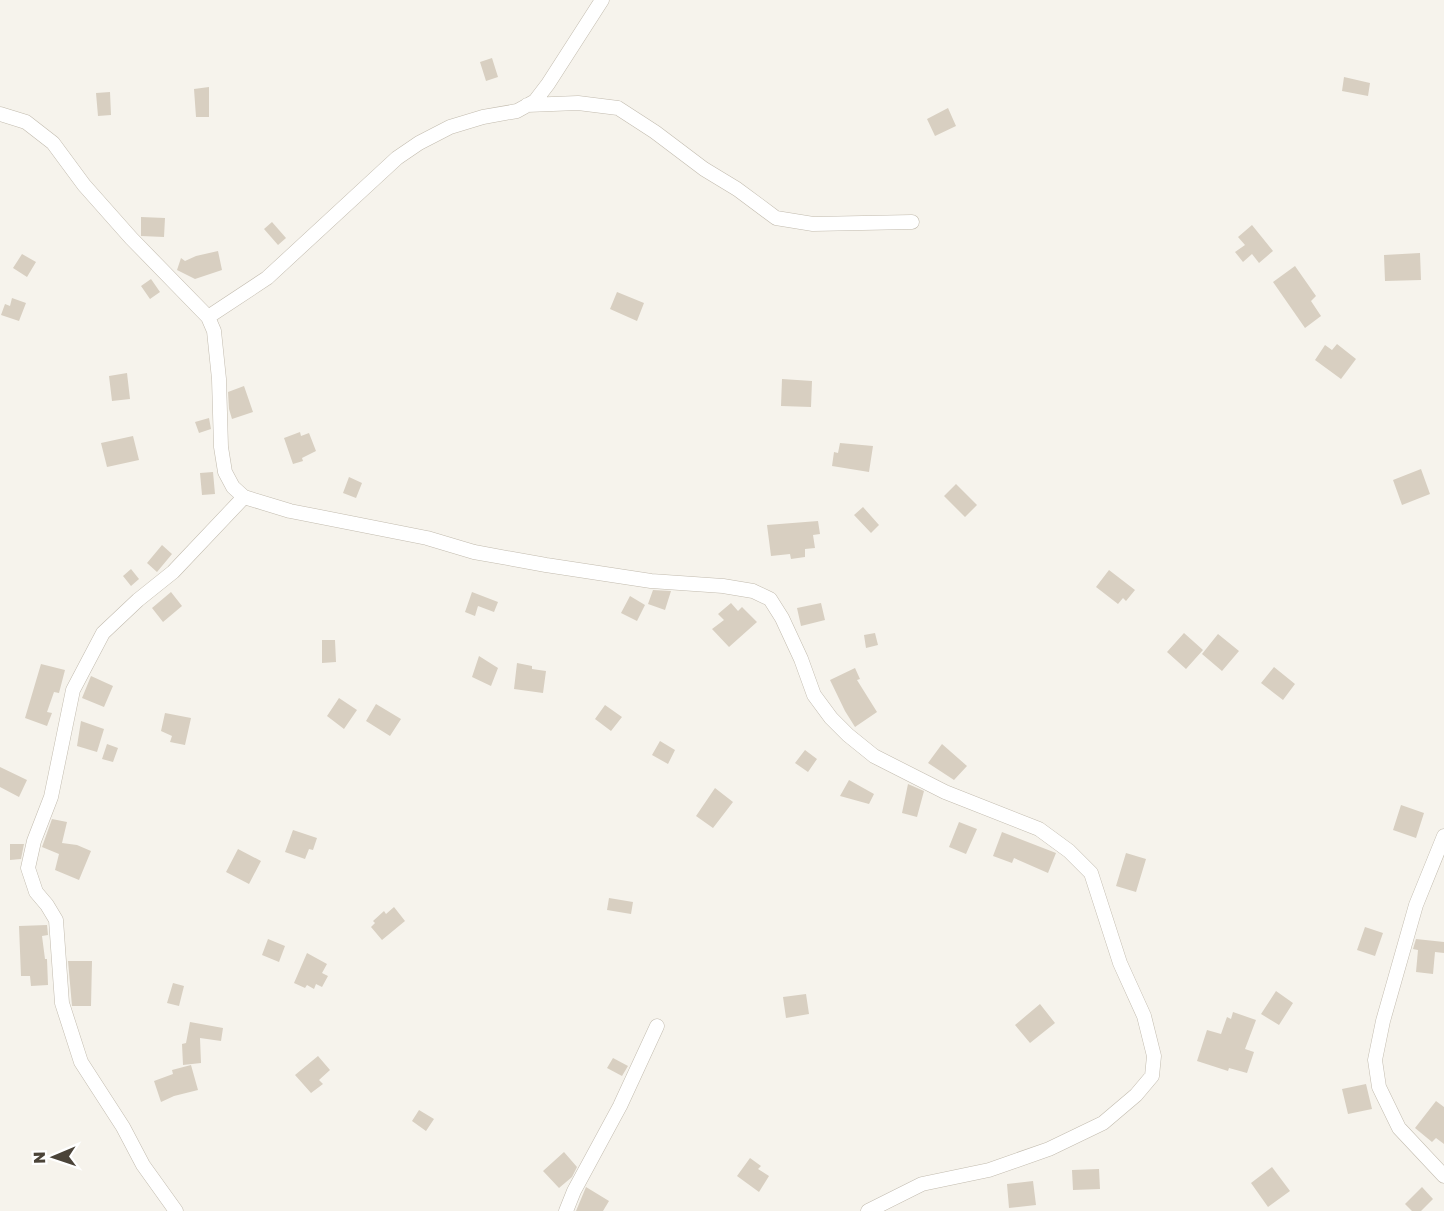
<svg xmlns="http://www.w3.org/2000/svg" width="1444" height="1211" font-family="'Golos Text',sans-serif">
<rect width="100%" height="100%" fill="#f6f3ec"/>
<path fill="#d8cfc1" d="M492,58L498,77L486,81L480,62Z
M1344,77L1370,83L1368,96L1342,91Z
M209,87V117H196L194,89Z
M110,92L111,115L98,116L96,93Z
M948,108L956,126L935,136L927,119Z
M141,217L165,218L164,237L141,236Z
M272,222L286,238L278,245L264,229Z
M1252,225L1273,251L1259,263L1252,254L1243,262L1235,252L1245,245L1238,237Z
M218,251L222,270L195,279L177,270L181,258L185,261L196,256Z
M1420,253L1421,280L1385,281L1384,255Z
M22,254L36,262L27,277L13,268Z
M1295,266L1316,296L1311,301L1321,316L1305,328L1273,282Z
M151,279L160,292L150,299L141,286Z
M617,292L644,303L637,321L610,309Z
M12,298L26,303L19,321L1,315L5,304L10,306Z
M1337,344L1356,359L1341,379L1315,360L1325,345L1332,350Z
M127,373L130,399L112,401L109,376Z
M782,379L812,381L811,407L781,406Z
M244,386L253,412L232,419L229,409L228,392Z
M209,418L211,429L199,433L195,422Z
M300,432L301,436L309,433L316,451L302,458L303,461L293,464L284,438Z
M133,436L139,460L107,467L101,443Z
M840,443L873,446L869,472L832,466L834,452L838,453Z
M1421,469L1430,494L1402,505L1393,480Z
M213,472L215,494L202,495L200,473Z
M349,477L362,483L356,498L343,493Z
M956,484L977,505L965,517L944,496Z
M863,507L879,525L871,533L854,515Z
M818,521L820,534L813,535L815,548L805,549V557L791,559L790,554L771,556L767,525Z
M162,545L172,554L157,572L147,563Z
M131,569L139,579L131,586L123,576Z
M1109,570L1135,590L1126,601L1123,598L1118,604L1096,587Z
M653,590L671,591L665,610L648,604Z
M171,592L182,606L163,622L152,608Z
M472,592L498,602L494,612L478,606L475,616L465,612Z
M630,596L645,605L637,621L621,613Z
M731,603L738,611L742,607L757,622L729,647L712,629L724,620L718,614Z
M821,603L825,620L801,626L797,608Z
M875,633L878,645L866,648L864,635Z
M1184,633L1203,650L1186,669L1167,652Z
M1218,634L1239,651L1222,671L1202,654Z
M322,640H335L336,662L322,663Z
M479,656L498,668L491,686L472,677Z
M517,663L532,666V669L546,671L543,693L514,689Z
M41,664L65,670L59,693L54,692L47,712L52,713L47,726L25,718Z
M1274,667L1295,684L1283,700L1261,683Z
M855,668L860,679L857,680L877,712L855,727L845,711L830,680Z
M91,676L113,686L104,707L82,698Z
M339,698L357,710L344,729L327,716Z
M376,704L401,719L390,736L366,721Z
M605,705L622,717L611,731L595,719Z
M165,713L191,718L185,745L170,742L172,736L161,731Z
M81,721L104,729L97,752L77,746Z
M660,741L675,750L668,764L652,755Z
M107,744L118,748L113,762L102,759Z
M942,744L967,766L954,780L928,763Z
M805,750L817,759L808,772L795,763Z
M0,767L27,780L19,797L0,787Z
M849,780L874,794L869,804L840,796Z
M908,784L924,791L917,817L902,813Z
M715,788L733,802L713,828L696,816Z
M1401,805L1424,813L1416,838L1393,830Z
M52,819L67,822L62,843L77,845L91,851L79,880L55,870L59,854L42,847Z
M959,822L977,829L966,854L949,847Z
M293,830L317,838L313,850L309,849L305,859L285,852Z
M1002,832L1056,853L1048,873L1014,858L1012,863L993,856Z
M10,844H24L21,859L10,860Z
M238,849L261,861L249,884L226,872Z
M1126,853L1146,859L1136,892L1116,886Z
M609,898L633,902L631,914L607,910Z
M394,907L405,921L382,940L371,927L375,923L373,921L384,911L386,914Z
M47,925L48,935L42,936L45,959H47L48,985L31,986L30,976H21L19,926Z
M1365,927L1383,933L1375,956L1357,950Z
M268,939L285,946L279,962L262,955Z
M1416,939L1444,942V953L1435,952L1433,974L1416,972L1418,950L1413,949Z
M307,953L327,964L322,973L328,976L322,987L316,984L314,989L307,985L305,988L294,983Z
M68,961H92L91,1006H72Z
M173,983L184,986L179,1006L167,1003Z
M1276,991L1293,1003L1279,1025L1261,1014Z
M806,994L809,1014L786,1018L783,997Z
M1040,1004L1055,1023L1030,1043L1015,1025Z
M1233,1012L1256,1020L1245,1049L1254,1052L1247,1073L1229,1068L1228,1071L1197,1061L1207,1030L1221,1034L1227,1017L1231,1019Z
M190,1022L223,1028L221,1041L200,1038L201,1063L183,1065L182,1044L186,1043Z
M318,1056L330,1070L319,1080L323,1084L311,1093L295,1075Z
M613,1058L628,1066L622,1076L607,1068Z
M191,1065L198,1090L174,1096L161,1102L154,1081L173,1074L172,1070Z
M1366,1084L1372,1109L1348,1114L1342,1089Z
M1436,1101L1444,1107V1144L1436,1138L1432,1142L1415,1128Z
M419,1110L434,1119L426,1131L412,1121Z
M564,1152L577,1167L572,1177L559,1188L543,1171Z
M750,1158L761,1166L758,1169L769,1176L759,1192L737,1176Z
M1272,1167L1290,1191L1268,1207L1251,1183Z
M1099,1169L1100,1189L1073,1190L1072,1170Z
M1033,1181L1036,1205L1009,1208L1007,1184Z
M586,1187L609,1201L603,1211H576Z
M1422,1187L1433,1199L1421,1211H1412L1405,1204Z"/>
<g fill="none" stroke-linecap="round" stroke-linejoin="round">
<g stroke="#c2bbae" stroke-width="15">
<path id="minor" d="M527,105L578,103L618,108L655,132L704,169L737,189L776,218L813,224L912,222
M0,114L26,122L53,143L84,185L131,238L208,317L214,331L219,379L221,447L225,472L233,487L244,497L290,511L427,538L474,552L546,565L651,581L723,586L753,591L770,599L782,618L801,659L814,695L831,718L848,735L874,756L945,792L1039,829L1069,851L1091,873L1120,963L1144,1016L1154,1056L1152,1076L1136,1095L1103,1123L1049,1149L989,1170L922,1184L868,1211
M208,317L267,278L397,158L419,143L450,127L483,117L517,111L535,101L548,84L602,0
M1444,836L1416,905L1383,1021L1375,1060L1379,1087L1399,1128L1444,1176
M176,1211L143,1165L123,1127L81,1062L62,1003L56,920L47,905L36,892L28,868L34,841L51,797L73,690L103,633L138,600L173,572L244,497
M566,1211L574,1191L620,1106L657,1026"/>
</g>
<use href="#minor" stroke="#fff" stroke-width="14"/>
</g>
<g transform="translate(54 1157) rotate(268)" stroke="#ffffff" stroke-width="4.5" paint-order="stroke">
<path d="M0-4.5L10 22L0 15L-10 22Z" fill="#4b4439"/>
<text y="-9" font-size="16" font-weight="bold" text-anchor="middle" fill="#4b4439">N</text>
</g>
</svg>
